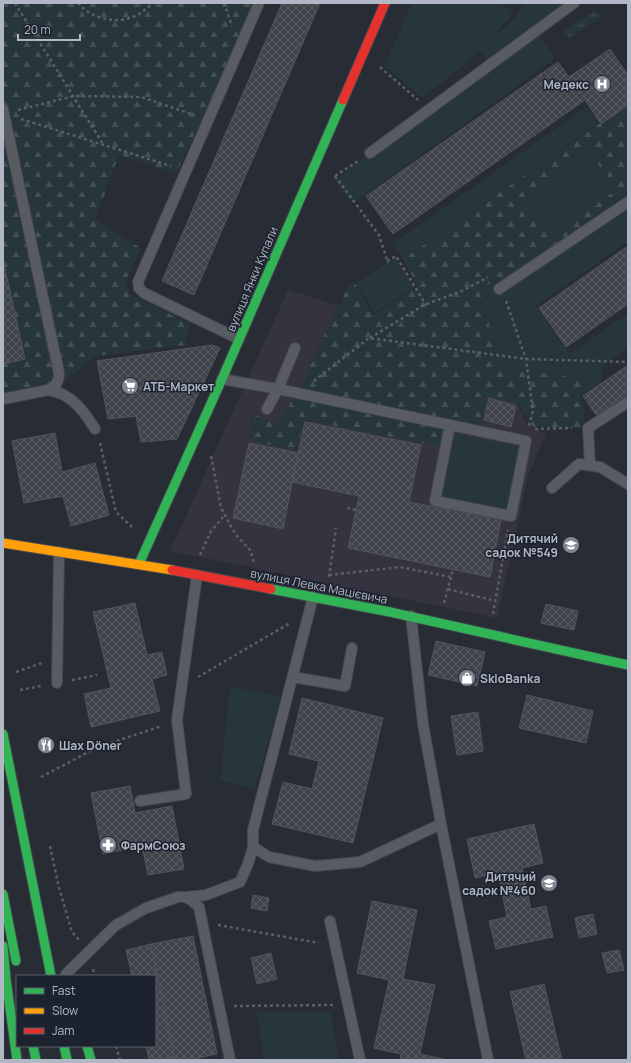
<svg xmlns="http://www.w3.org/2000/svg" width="631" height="1063" font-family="Manrope,sans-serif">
<defs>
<pattern id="grass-tufts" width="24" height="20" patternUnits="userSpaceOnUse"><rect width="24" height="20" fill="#26363a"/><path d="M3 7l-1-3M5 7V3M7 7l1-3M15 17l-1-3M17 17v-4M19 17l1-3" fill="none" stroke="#435155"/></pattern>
<pattern id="forest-firs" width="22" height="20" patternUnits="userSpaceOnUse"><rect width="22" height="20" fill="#26363a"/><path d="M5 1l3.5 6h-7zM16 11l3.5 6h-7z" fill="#435155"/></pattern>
<pattern id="building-cross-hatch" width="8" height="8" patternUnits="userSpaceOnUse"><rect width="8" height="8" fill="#40434a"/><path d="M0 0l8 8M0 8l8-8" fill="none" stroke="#595c63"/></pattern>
</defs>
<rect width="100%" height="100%" fill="#282c34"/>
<path fill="#353340" d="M288,290L490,353L528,425L546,433L528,476L497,618L170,551Z"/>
<path fill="url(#grass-tufts)" d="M596,10L601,17L570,39L563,31Z"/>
<path fill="url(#forest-firs)" d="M3,3H258L176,173L119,155L95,220L141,248L126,280L130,294L190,324L186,345L96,356L66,380L3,393Z
M628,104V204L517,279L498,367L601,381L581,396L586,428L533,427L518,404L487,396L480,429L297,391L349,285L355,283L373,315L418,287L403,259Z
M295,395L447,427L444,447L304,420L297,450L248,440L252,414L278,425Z"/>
<path fill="#26363a" d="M412,3H498L514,12L489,41L513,20L524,3H574L538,32L555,59L352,204L334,180L492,65L479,51L474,57L422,98L384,66Z
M586,107L598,124L403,259L392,244Z
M589,151L616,190L551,235L524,197Z
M628,204V242L536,306L557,338L571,353L628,313V348L604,365L601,381L498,367L481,287L500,279L507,281Z
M396,258L414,288L374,313L356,283Z
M455,434L520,447L508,513L440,499Z
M230,686L280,697L255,789L220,781Z
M257,1012H330L339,1060H295C285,1057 274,1060 264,1060Z"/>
<path fill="url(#building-cross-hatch)" stroke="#50545b" d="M282,3H320L194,295L162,281Z
M610,49L628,75V105L601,124L585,100L393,234L366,196L558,62L569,77Z
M628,246V304L566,347L539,308Z
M3,260L25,359L3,364Z
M212,345L220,348L177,439L141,442L136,416L108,419L97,361Z
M628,365V394L596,415L583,396Z
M489,398L516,406L511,427L484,420Z
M305,422L421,445L409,502L501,520L490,577L348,548L359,496L292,482Z
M55,433L62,472L95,463L109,515L71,526L63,496L24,503L12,441Z
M249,443L298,453L283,529L233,518Z
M135,603L147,655L162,652L167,675L152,679L160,711L91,727L84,694L111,688L93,612Z
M546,604L578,611L574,630L541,623Z
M436,641L485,652L477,686L428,675Z
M527,695L593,711L586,743L519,728Z
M302,698L383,718L353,843L272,824L283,782L312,789L319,761L289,754Z
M478,712L483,751L457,755L451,716Z
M130,786L135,813L172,806L184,869L148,875L142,846L103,854L91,793Z
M534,824L543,863L522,868L531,909L546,906L553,937L496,949L489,921L507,917L498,873L475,878L467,839Z
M253,895L269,898L267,911L251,908Z
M372,901L417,910L403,979L435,985L420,1054L447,1060H400L401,1054L374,1048L389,980L357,973Z
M593,914L597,934L579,938L575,918Z
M193,936L217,1054L198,1058V1060H158L174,1057L151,944Z
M151,944L174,1057L158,1060H149L146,1046H155V976H132L126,950Z
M619,950L624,970L607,973L602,953Z
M271,953L277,979L257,984L251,958Z
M544,984L562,1060H526L510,992Z"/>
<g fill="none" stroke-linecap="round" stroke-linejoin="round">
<g stroke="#44474d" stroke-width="12">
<path id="lane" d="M3,109L59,373C59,382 56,386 48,390L3,399
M370,153L574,3
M499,289L628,202
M239,339L144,293L139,288L138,282L259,3
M222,379L278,389L450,425L435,501L511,516L526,441L450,425
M48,390C71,393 84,411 95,429
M267,409L278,389L295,348
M590,465L588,428L628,402
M552,488L579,464L600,467L628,484
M313,597L253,830V847L269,857L315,866L360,862L441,824
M411,616L423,724L441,824L488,1060
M293,677L345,686L352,648
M57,683L59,552
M140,801L186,794L177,720L197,575
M186,897L206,895L240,882L248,864L253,847
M330,921L360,1060
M66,974L116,925L146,908L178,897H185L191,900L199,907L230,1060"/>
</g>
<g stroke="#44474d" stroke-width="11">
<path id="fast" d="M139,564L222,379L343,100
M271,589L390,612L628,665
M3,734L51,976
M3,894L16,961
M3,946L6,979L17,1060
M33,1046L36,1060
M64,1046L67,1060
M87,1046L91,1060"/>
</g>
<g stroke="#44474d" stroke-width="11">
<path id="slow" d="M3,543L172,570"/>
</g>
<g stroke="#44474d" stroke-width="11">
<path id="jam" d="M343,100L385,3
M172,570L271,589"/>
</g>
<path stroke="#5b5e66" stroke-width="2.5" stroke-dasharray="3 3" stroke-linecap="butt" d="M15,3L103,144
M78,3C88,16 110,23 126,19C137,17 145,10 153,3
M224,3L232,26
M380,67L418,100
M18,110L74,96L141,97L194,115
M21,119L171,166
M335,176L379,235L388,263
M335,176L358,161
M387,261L396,256L426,305
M506,301L526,359L533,411L529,426
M370,338L424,305L462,291L488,277
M314,381L369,338L526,359L628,362
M535,429L572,428
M100,443L116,512L132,527
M211,456L221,508L236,535L251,551L254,564
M347,508L356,510
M200,555L211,531L225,515
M329,575L400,567L451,577L453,569
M329,577L336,528
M448,589L495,601
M444,603L451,577
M493,614L508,530
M16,672L42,663
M198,677L290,623
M72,680L97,675
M20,690L41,686
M41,777L98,747L162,726
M50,846L59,888L72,932L79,940
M218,925L319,943
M93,969L95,976
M234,1006L333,1005
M116,1046L120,1060"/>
<use href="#lane" stroke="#585b62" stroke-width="10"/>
<use href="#fast" stroke="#30b455" stroke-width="9"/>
<use href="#slow" stroke="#ff9f0a" stroke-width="9"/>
<use href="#jam" stroke="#e5322d" stroke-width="9"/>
</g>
<defs>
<g id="hospital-disc" transform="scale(0.9)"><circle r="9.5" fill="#828692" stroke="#1c222e"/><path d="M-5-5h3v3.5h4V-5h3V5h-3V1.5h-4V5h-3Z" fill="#fff"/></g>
<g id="supermarket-disc" transform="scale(0.9)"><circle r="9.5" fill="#828692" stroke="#1c222e"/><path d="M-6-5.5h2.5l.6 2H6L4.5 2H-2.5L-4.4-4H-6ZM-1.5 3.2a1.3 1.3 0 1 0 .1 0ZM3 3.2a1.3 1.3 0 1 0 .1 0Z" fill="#fff"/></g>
<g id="school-disc" transform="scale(0.9)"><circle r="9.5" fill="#828692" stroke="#1c222e"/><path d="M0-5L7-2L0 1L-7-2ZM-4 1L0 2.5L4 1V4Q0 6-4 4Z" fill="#fff"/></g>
<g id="shop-disc" transform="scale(0.9)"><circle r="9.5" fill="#828692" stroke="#1c222e"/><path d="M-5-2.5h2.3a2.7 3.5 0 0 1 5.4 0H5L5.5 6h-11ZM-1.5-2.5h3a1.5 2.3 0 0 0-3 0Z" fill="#fff"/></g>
<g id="restaurant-disc" transform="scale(0.9)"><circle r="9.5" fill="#828692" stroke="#1c222e"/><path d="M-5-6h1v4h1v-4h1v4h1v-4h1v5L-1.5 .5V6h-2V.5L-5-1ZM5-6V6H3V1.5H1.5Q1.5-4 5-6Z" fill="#fff"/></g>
<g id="pharmacy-disc" transform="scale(0.9)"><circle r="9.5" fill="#828692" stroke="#1c222e"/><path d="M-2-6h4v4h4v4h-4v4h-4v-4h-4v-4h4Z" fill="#fff"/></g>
</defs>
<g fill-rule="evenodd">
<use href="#hospital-disc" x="602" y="84"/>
<use href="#supermarket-disc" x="130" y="386"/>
<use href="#school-disc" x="571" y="545"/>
<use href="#shop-disc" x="467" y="678"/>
<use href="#restaurant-disc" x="46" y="745"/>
<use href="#pharmacy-disc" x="108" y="845"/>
<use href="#school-disc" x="549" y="883"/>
</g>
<g text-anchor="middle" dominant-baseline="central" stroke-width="3" stroke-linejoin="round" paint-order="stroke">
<g font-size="12" font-weight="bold" fill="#b2b7c5" stroke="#1c222e" text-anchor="start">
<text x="589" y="84" text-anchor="end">Медекс</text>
<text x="143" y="386">АТБ-Маркет</text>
<text x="558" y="538" text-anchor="end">Дитячий<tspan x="558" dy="14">садок №549</tspan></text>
<text x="480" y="678">SkloBanka</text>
<text x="59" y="745">Шах Döner</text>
<text x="121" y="845">ФармСоюз</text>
<text x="536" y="876" text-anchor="end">Дитячий<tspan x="536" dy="14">садок №460</tspan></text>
</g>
<g font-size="12" fill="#b2b7c5" stroke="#1c222e">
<text transform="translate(252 279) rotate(-67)">вулиця Янки Купали</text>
<text transform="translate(319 586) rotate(11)">вулиця Левка Мацієвича</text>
</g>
</g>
<rect width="631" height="1063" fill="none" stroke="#b2b7c5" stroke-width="8"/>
<rect x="16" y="975" width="140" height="72" fill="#1c222e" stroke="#585e6a"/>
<rect x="24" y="988" width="20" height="6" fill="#30b455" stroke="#585e6a"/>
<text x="52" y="995" font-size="12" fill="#b2b7c5">Fast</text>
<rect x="24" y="1008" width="20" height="6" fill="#ff9f0a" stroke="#585e6a"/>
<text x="52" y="1015" font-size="12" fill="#b2b7c5">Slow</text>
<rect x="24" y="1028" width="20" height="6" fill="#e5322d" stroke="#585e6a"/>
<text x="52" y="1035" font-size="12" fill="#b2b7c5">Jam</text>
<path d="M18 34v6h62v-6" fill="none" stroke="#b2b7c5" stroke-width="2"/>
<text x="24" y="34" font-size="12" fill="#b2b7c5" stroke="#1c222e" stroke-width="3" paint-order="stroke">20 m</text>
</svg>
